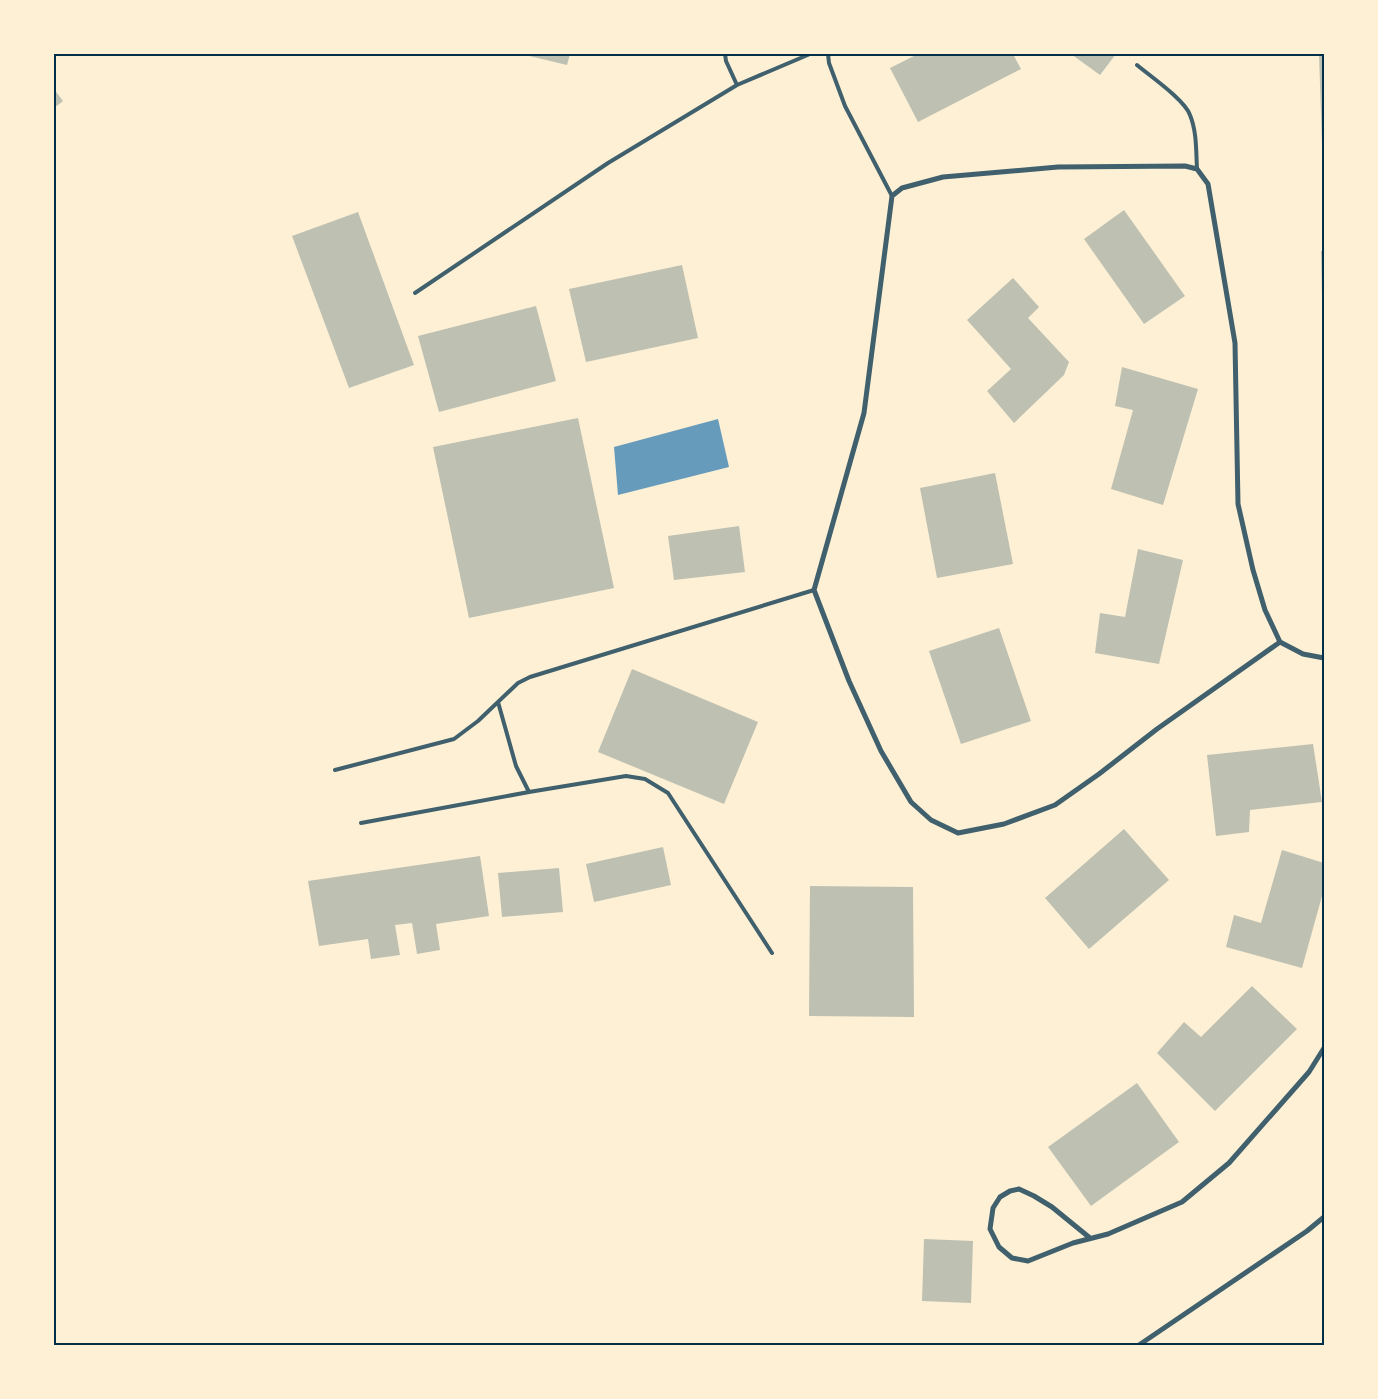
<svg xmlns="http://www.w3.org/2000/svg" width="1378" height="1399" font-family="Quicksand,sans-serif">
<rect width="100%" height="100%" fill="#fdf0d5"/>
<path fill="#669bbc" d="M718,419L729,467L618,495L614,447Z"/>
<path fill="#bec0b2" d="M521,54H570L567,65Z
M918,54H1013L1021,69L918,122L890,68Z
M1071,54H1116L1100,75Z
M1319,54H1324V175H1323Z
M54,89L63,101L54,108Z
M1124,210L1185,296L1144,324L1084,239Z
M358,212L414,365L349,388L292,236Z
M1321,251H1324V298H1322Z
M682,265L698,338L586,362L569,289Z
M1013,278L1039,307L1028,318L1069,362L1064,375L1014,423L987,391L1011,369L967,320Z
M536,306L556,381L439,412L418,336Z
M1122,367L1198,389L1163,505L1111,489L1133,410L1115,406Z
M578,418L614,588L469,618L433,447Z
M995,473L1013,564L937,578L920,488Z
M739,526L745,572L674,580L668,536Z
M1138,549L1183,560L1159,664L1095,653L1100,613L1125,617Z
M999,628L1031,721L961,744L929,651Z
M632,669L758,722L724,804L598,752Z
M1313,744L1322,802L1250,810L1249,832L1216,836L1207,755Z
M1124,829L1169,880L1089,949L1045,898Z
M663,847L671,885L594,902L586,864Z
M1282,850L1324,863V889L1302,968L1226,947L1234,915L1261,923Z
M480,856L489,916L436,924L440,950L417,954L412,923L395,925L400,955L371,959L368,939L319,946L308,881Z
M559,868L563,912L502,917L498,873Z
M810,886L913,887L914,1017L809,1016Z
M1252,986L1297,1029L1215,1111L1157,1053L1184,1022L1201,1037Z
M1137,1083L1179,1142L1091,1206L1048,1147Z
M924,1239L973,1241L971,1303L922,1301Z"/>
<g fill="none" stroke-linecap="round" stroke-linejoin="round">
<path stroke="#3f606c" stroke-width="4" d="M725,54L726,61L737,85
M828,54L829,63L845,106L892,196
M1137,65C1150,76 1185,100 1190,115C1197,132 1196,152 1197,169
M415,293L608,163L737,85L810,54
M335,770L454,739L478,721L518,683L530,677L814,590
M529,792L626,776L645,779L668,793L772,953
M361,823L529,792L516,766L498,702"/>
<path stroke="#3f606c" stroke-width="5" d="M1280,642L1157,729L1099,774L1055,805L1004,824L958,833L931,820L911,802L881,751L849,681L814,590L864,413L892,196L902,188L943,177L1058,167L1185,166L1197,169L1208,184L1235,343L1238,504L1253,570L1265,610L1280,642L1303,654L1324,658
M1090,1238L1052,1207L1034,1196L1019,1189L1010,1191L1000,1197L993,1208L990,1229L999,1247L1012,1258L1028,1261L1073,1243L1108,1234L1182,1202L1229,1163L1309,1072L1324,1048
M1139,1345L1307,1231L1324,1217"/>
</g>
<rect width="1378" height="1399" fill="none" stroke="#fdf0d5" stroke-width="110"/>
<rect x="55" y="55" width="1268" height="1289" fill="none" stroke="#003049" stroke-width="2"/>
</svg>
